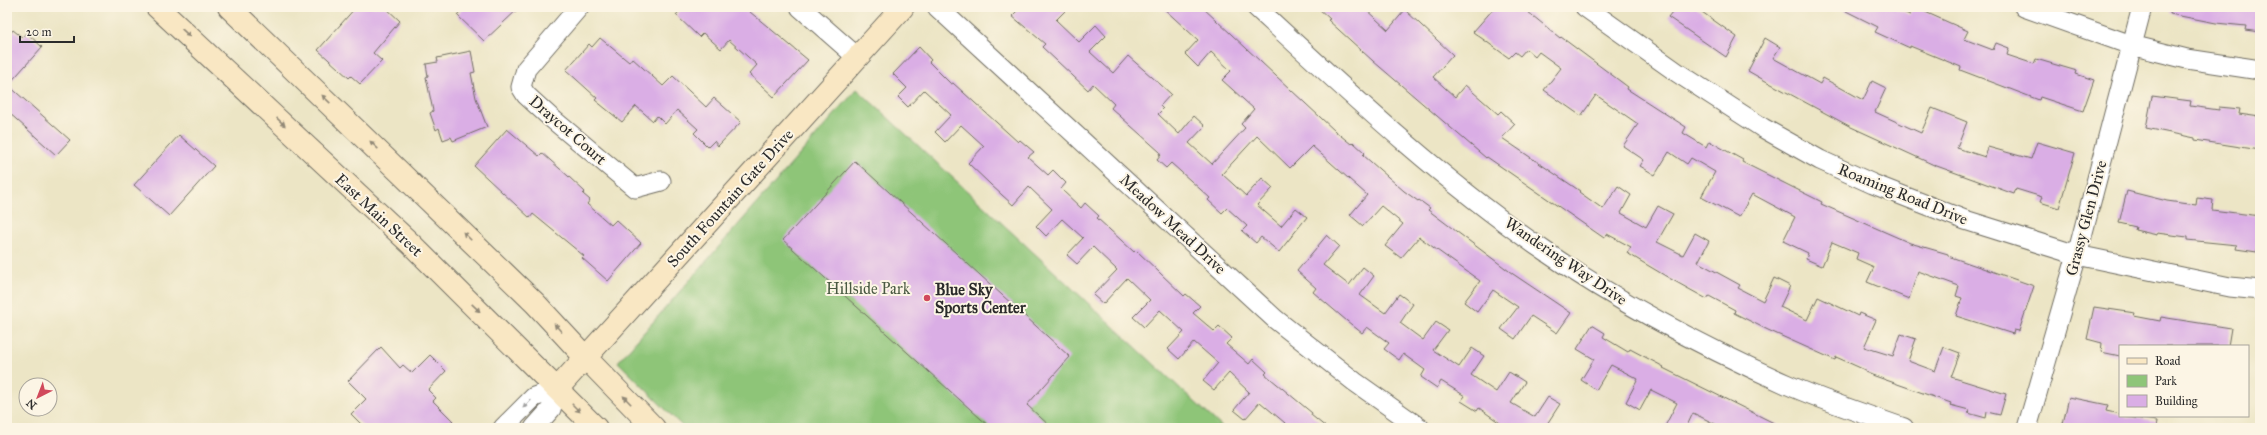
<svg xmlns="http://www.w3.org/2000/svg" width="2267" height="435" font-family="'IM FELL Great Primer',serif">
<rect width="100%" height="100%" fill="#fcf5e5"/>
<filter id="ink" filterUnits="userSpaceOnUse"><feTurbulence type="fractalNoise" baseFrequency=".025" numOctaves="2"/><feDisplacementMap in="SourceGraphic" scale="8" xChannelSelector="R" yChannelSelector="G"/><feConvolveMatrix kernelMatrix="1 2 1 2 8 2 1 2 1" color-interpolation-filters="sRGB"/></filter>
<filter id="wash" filterUnits="userSpaceOnUse"><feTurbulence type="fractalNoise" baseFrequency=".012" numOctaves="4" result="noise"/><feDisplacementMap in="SourceGraphic" scale="16" xChannelSelector="R" yChannelSelector="G"/><feGaussianBlur stdDeviation="0.9" result="paint"/><feColorMatrix in="noise" values="0 0 0 0 0 0 0 0 0 0 0 0 0 0 0 0 0 1.4 0 .05"/><feComposite in="paint" operator="in"/></filter>
<g filter="url(#wash)">
<rect width="100%" height="100%" fill="#ece5c5"/>
<path fill="#8ec578" stroke="#5c7852" d="M857,89L1223,428H684L618,362Z"/>
<g id="blocks">
<path fill="#daaee5" d="M356,7H385L400,21L373,53L382,61L360,84L351,76L349,78L318,50Z
M464,7H520L484,41L457,15Z
M683,7H744L808,60L774,97L749,74L757,65L729,40L721,49L703,33L699,37L676,15Z
M1021,7H1069L1056,20L1079,42L1096,25L1106,36L1090,52L1113,73L1128,56L1160,84L1171,94L1160,106L1163,109L1158,114L1179,134L1194,116L1205,126L1189,143L1212,164L1245,128L1241,124L1254,109L1222,80L1231,71L1211,52L1198,67L1185,54L1198,40L1162,7H1202L1335,131L1351,144L1353,142L1365,153L1363,155L1404,191L1418,201L1419,200L1430,208L1428,210L1513,274L1571,313L1557,333L1531,316L1515,339L1501,329L1518,307L1493,290L1477,312L1464,302L1480,281L1419,237L1401,258L1385,246L1403,224L1381,206L1363,226L1350,215L1367,195L1312,146L1290,168L1257,136L1222,174L1246,196L1262,178L1273,188L1257,205L1281,226L1296,208L1307,217L1279,252L1261,237L1256,243L1242,231L1247,226L1227,208L1222,213L1208,200L1210,198L1171,163L1166,168L1157,160L1161,155L1159,154L1160,152L1111,108L1114,104L1093,84L1088,90L1042,47L1045,44L1012,16Z
M1317,7H1363L1388,30L1405,10L1453,55L1433,77L1455,97L1465,85L1498,114L1501,111L1515,124L1502,138L1580,191L1579,192L1603,209L1618,186L1631,195L1621,213L1646,227L1658,206L1673,214L1657,242L1683,255L1695,233L1709,241L1698,262L1740,285L1738,288L1763,301L1774,278L1790,286L1780,307L1807,320L1818,297L1858,316L1859,313L1876,320L1864,347L1893,356L1901,334L1916,339L1908,361L1935,371L1944,347L1960,353L1951,377L2006,394L2000,415L1987,412L1986,418L1968,413L1969,410L1950,405L1951,403L1872,375L1865,372V370L1836,357L1835,360L1768,330L1734,313L1735,310L1709,296L1707,299L1669,278L1627,253L1631,247L1607,234L1604,238L1487,157L1486,158L1373,61L1328,20L1330,19Z
M1495,7H1522L1560,38L1561,37L1628,87L1627,89L1686,127L1683,133L1706,147L1709,141L1743,160L1742,162L1822,202L1821,204L1910,243L1948,254V256L2034,286L2019,331L2014,330L2013,334L1956,316L1962,298L1956,296L1959,286L1918,271L1909,299L1867,282L1874,267L1856,259L1858,253L1832,242L1822,266L1806,259L1808,253L1783,241L1795,217L1752,194L1739,217L1701,197L1715,172L1691,158L1687,164L1669,152L1655,175L1640,166L1644,160L1623,146L1638,124L1596,95L1581,116L1544,90L1561,68L1539,52L1535,57L1526,49L1520,56L1515,52L1509,58L1473,32Z
M1676,7H1695L1737,37L1726,57L1668,17Z
M1838,7H1892L1910,15L1914,7L1968,31L1964,39L1993,50L1996,43L2009,48L2007,55L2034,64L2036,59L2077,71L2076,74L2094,80L2083,111L2040,97L2039,100L1960,70L1961,67L1910,46V48L1875,32L1878,27Z
M2171,7H2260V32L2245,30L2246,26L2216,23L2170,14Z
M13,30L23,38L27,33L42,47L8,85L70,140L56,155L7,111V37Z
M600,38L629,62L632,58L663,86L673,76L706,107L714,98L741,122L718,146L714,141L708,147L694,133L698,129L677,110L665,124L657,116L653,121L636,106L622,122L595,100L597,98L566,70L589,44L592,47Z
M1765,38L1780,47L1773,58L1820,84L1823,78L1863,100L1872,81L1886,88L1875,112L1921,133L1932,108L1967,122L1957,148L1985,157L1988,147L2031,159L2037,142L2075,153L2059,208L2040,202L2042,197L2016,189L2014,194L1934,165L1851,127L1762,79L1748,71Z
M919,47L931,60L929,62L951,84L953,83L1018,142L1020,140L1034,152L1028,157L1048,175L1053,170L1066,183L1061,189L1081,208L1085,203L1099,216L1097,218L1134,252L1136,250L1184,296L1186,294L1200,306L1193,313L1214,331L1219,326L1232,338L1226,344L1249,364L1253,359L1267,372L1265,374L1312,413L1311,415L1327,428H1291L1260,402L1245,419L1234,410L1249,392L1229,373L1214,390L1203,381L1218,363L1194,342L1179,359L1168,349L1184,332L1160,310L1144,327L1133,317L1150,300L1127,278L1103,304L1093,295L1117,270L1093,247L1077,264L1067,255L1083,238L1062,219L1046,236L1036,226L1052,209L1029,187L1013,205L991,185L968,163L984,146L961,125L945,142L935,132L951,115L924,90L908,107L898,97L907,88L893,74Z
M471,51L475,72L471,73L476,98L487,127L453,141L451,137L443,140L439,128L436,130L430,113L433,111L426,77L428,76L426,64L438,62L437,58Z
M2152,96L2191,101L2190,106L2219,110V107L2240,109L2239,114L2260,117V150L2195,140V138L2146,128Z
M507,129L539,156L542,153L568,176L585,192L583,194L590,200L587,204L611,225L616,220L641,243L608,281L582,258L584,256L533,214L530,218L474,166Z
M179,135L214,166L169,216L134,185Z
M855,161L1070,357L1027,405L1052,428H991L783,240Z
M2127,191L2167,201L2196,205L2197,198L2213,200L2212,210L2260,216L2257,252L2236,249L2237,245L2187,240V237L2157,233V235L2135,230L2136,227L2119,223Z
M1327,235L1339,246L1323,265L1349,285L1363,267L1374,276L1360,295L1385,313L1399,294L1413,304L1400,323L1423,340L1436,322L1448,330L1433,350L1459,367L1472,348L1484,356L1471,375L1496,392L1509,372L1525,382L1511,403L1535,417L1548,397L1560,404L1547,424L1553,428H1507L1479,408L1477,411L1461,401L1465,396L1441,381L1437,388L1421,377L1425,370L1403,354L1399,360L1384,349L1389,343L1367,327L1362,333L1347,321L1313,292L1316,288L1297,271Z
M2094,307L2135,313L2134,316L2160,321L2161,317L2231,328L2228,346H2120V356L2101,352L2102,343L2087,339Z
M1592,325L1605,333L1603,337L1628,352L1630,349L1664,367L1663,368L1784,428H1723L1693,413L1686,428H1664L1677,403L1651,390L1640,410L1626,402L1638,379L1611,365L1596,390L1581,380L1594,359L1577,349Z
M381,347L400,368L403,365L412,373L430,355L446,371L428,390L436,398L433,401L453,421L446,428H365L351,414L366,399L348,381Z
M2069,397L2108,405L2106,411L2120,414V416L2157,421L2156,428H2062Z"/>
</g>
</g>
<g filter="url(#ink)">
<use href="#blocks" fill-opacity="0" stroke="#6f6c61" stroke-width="1"/>
<g fill="none" stroke-linecap="round" stroke-linejoin="round">
<g stroke="#6f6c61" stroke-width="21">
<path id="street" d="M579,7L526,69L521,87L526,95L550,117L635,188L661,181
M800,7L858,58
M937,7L1275,319L1355,382L1420,428
M1256,7C1349,93 1441,180 1546,252C1621,304 1704,347 1786,384C1824,401 1865,414 1904,428
M1585,7L1678,73L1763,128L1820,160L1873,184L1965,220L2077,255L2230,287L2260,290
M2024,7L2131,45L2187,59L2260,70
M503,428L534,397L557,389
M534,428L551,409L557,389
M2027,428L2077,255L2142,7"/>
</g>
<g stroke="#6f6c61" stroke-width="24">
<path id="secondary" d="M157,7L411,244L596,428
M229,7L535,303L585,357L654,428
M557,389L903,7"/>
</g>
<use href="#street" stroke="#fff" stroke-width="19"/>
<use href="#secondary" stroke="#f9e7c3" stroke-width="22"/>
</g>
<defs><path id="oneway-solid" d="M-6-.8H1V-3.2L6.5 0L1 3.2V.8H-6Z"/></defs>
<g fill="#928977">
<use href="#oneway-solid" transform="translate(186 33) rotate(43)"/>
<use href="#oneway-solid" transform="translate(326 99) rotate(-136)"/>
<use href="#oneway-solid" transform="translate(281 122) rotate(43)"/>
<use href="#oneway-solid" transform="translate(374 145) rotate(-136)"/>
<use href="#oneway-solid" transform="translate(467 236) rotate(-135)"/>
<use href="#oneway-solid" transform="translate(476 308) rotate(44)"/>
<use href="#oneway-solid" transform="translate(558 328) rotate(-132)"/>
<use href="#oneway-solid" transform="translate(627 400) rotate(-134)"/>
<use href="#oneway-solid" transform="translate(576 408) rotate(45)"/>
</g>
<use fill="#a0a0a0" href="#oneway-solid" transform="translate(527 404) rotate(135)"/>
</g>
<circle fill="#d1495b" stroke="#fcf5e5" stroke-width="1.5" cx="927" cy="298" r="4"/>
<g text-anchor="middle" dominant-baseline="central" stroke-width="4" stroke-linejoin="round" paint-order="stroke">
<g font-size="16" fill="#2b2b2b" stroke="#fcf5e5">
<text transform="translate(568 130) rotate(41)">Draycot Court</text>
<text transform="translate(1903 194) rotate(22)">Roaming Road Drive</text>
<text transform="translate(730 198) rotate(-48)">South Fountain Gate Drive</text>
<text transform="translate(379 215) rotate(43)">East Main Street</text>
<text transform="translate(2086 218) rotate(-75)">Grassy Glen Drive</text>
<text transform="translate(1173 224) rotate(43)">Meadow Mead Drive</text>
<text transform="translate(1566 261) rotate(34)">Wandering Way Drive</text>
</g>
<g font-size="16" fill="#495942" stroke="#fcf5e5">
<text x="868" y="288">Hillside Park</text>
</g>
<g font-size="16" font-weight="bold" fill="#2b2b2b" stroke="#fcf5e5" text-anchor="start">
<text x="935" y="289">Blue Sky<tspan x="935" dy="18">Sports Center</tspan></text>
</g>
</g>
<rect width="2267" height="435" fill="none" stroke="#fcf5e5" stroke-width="24"/>
<rect x="2119" y="345" width="130" height="72" fill="#fcf5e5" stroke="#a8a49b"/>
<rect x="2127" y="358" width="20" height="6" fill="#f9e7c3" stroke="#a8a49b"/>
<text x="2155" y="365" font-size="12" fill="#2b2b2b">Road</text>
<rect x="2127" y="375" width="20" height="12" fill="#8ec578" stroke="#a8a49b"/>
<text x="2155" y="385" font-size="12" fill="#2b2b2b">Park</text>
<rect x="2127" y="395" width="20" height="12" fill="#daaee5" stroke="#a8a49b"/>
<text x="2155" y="405" font-size="12" fill="#2b2b2b">Building</text>
<g transform="translate(38 397) rotate(222)"><circle r="19" fill="#fcf5e5" stroke="#a8a49b"/>
<path d="M0-3L7 15L0 10L-7 15Z" fill="#d1495b"/>
<text y="-6" font-size="11" font-weight="bold" text-anchor="middle" fill="#2b2b2b">N</text>
</g>
<path d="M20 36v6h54v-6" fill="none" stroke="#2b2b2b" stroke-width="2"/>
<text x="26" y="36" font-size="12" fill="#2b2b2b" stroke="#fcf5e5" stroke-width="3" paint-order="stroke">20 m</text>
</svg>
